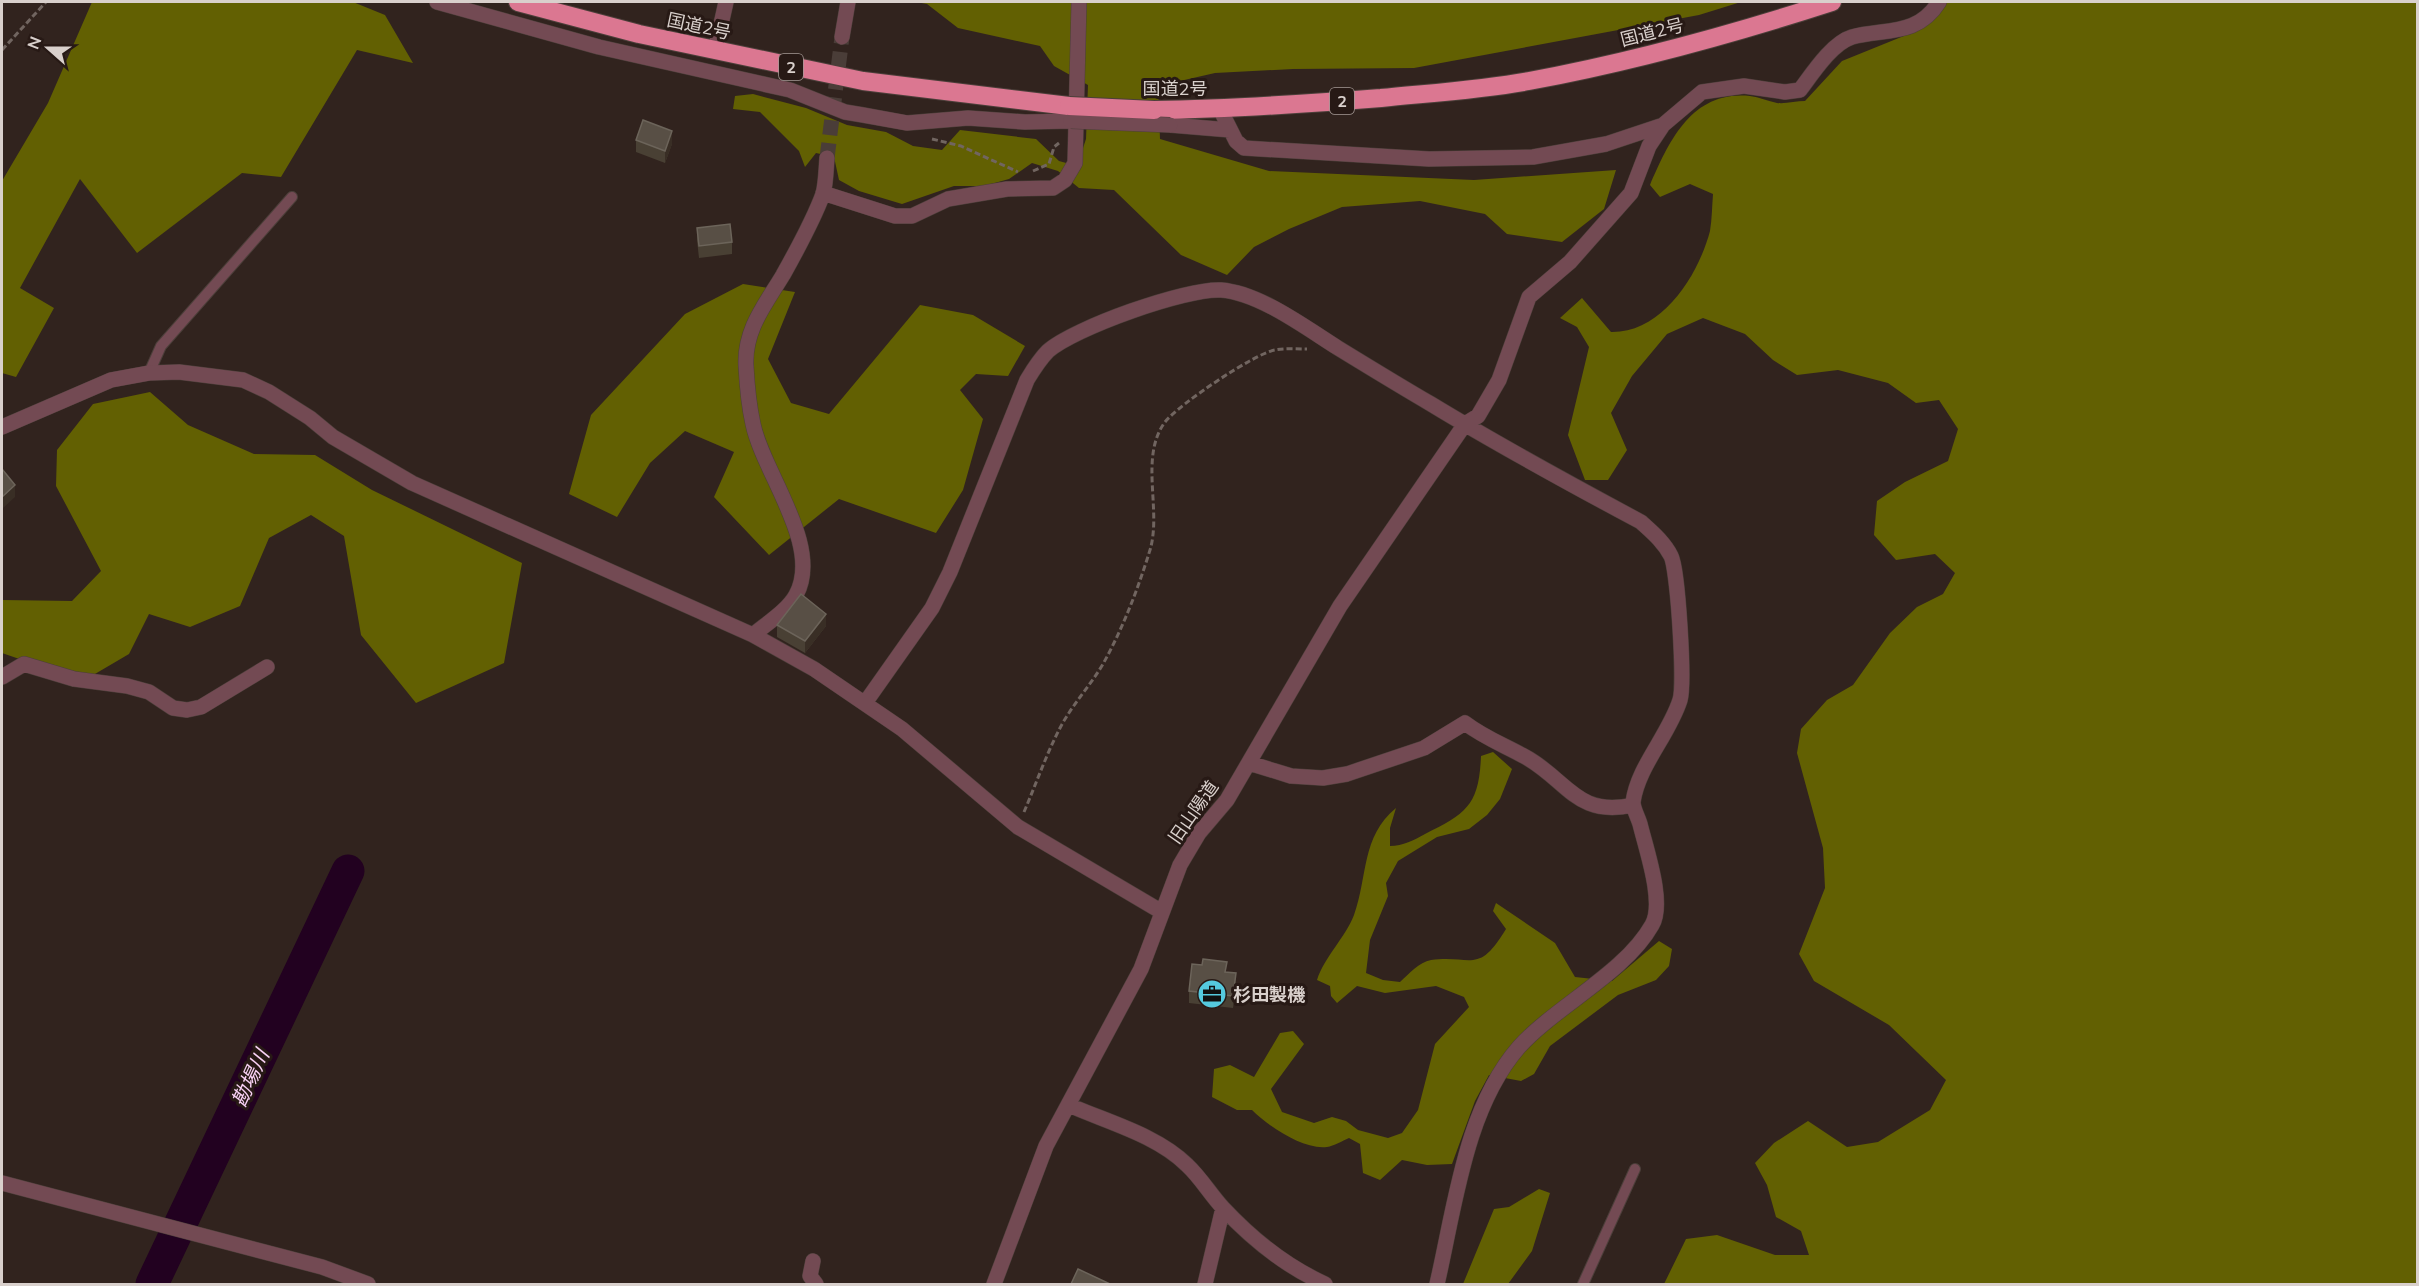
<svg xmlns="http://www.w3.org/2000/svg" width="2419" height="1286" font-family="Mulish,'Noto Sans JP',sans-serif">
<rect width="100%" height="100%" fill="#31231e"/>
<path fill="#626002" d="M92,2H353L385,15L413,63L357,50L281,177L242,173L137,253L80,179L20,288L54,308L16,377L2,373V181L48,103Z
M916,2H1741L1699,15L1414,68L1293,69L1215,73L1158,86L1160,139L1269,171L1474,180L1616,170L1604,209L1562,242L1507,234L1485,214L1420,201L1342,207L1289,229L1254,247L1227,275L1181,255L1114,190L1079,188L1058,171L1032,163L1009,179L984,186H954L902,204L859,191L839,180L834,157L816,153L805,167L799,151L760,112L733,109L735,96L753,94L806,108L847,125L886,132L913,146L942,150L960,130L1036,139L1059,161L1077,166L1086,139L1088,85L1054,66L1040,46L958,28L927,4Z
M1947,2H2417V1284H1664L1686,1239L1717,1235L1775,1255H1809L1801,1231L1776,1217L1767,1185L1755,1163L1774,1143L1808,1121L1847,1147L1878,1142L1930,1110L1946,1080L1889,1025L1814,981L1799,954L1825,888L1823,848L1797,753L1801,729L1827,700L1853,685L1890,633L1917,607L1943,594L1955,573L1935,554L1896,560L1874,535L1877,501L1905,482L1948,461L1958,429L1939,400L1916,403L1888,383L1838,370L1797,375L1773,360L1745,334L1703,318L1667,334L1632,376L1611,413L1627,450L1608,480H1585L1568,435L1589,347L1577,327L1560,318L1582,298L1611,332C1662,333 1698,276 1710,231C1712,219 1712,206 1713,194L1690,184L1660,197L1650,185C1669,141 1692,90 1750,96C1759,97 1768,101 1777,103C1786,104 1796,101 1805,101L1842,61L1921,29Z
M743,284L795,292L768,359L791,403L829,414L920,305L973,315L1025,346L1008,376L976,374L960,390L983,419L963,490L936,533L839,499L769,555L714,497L734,452L685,431L650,463L617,517L569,494L591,415L685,314Z
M150,392L188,425L254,454L315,455L372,490L522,563L504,663L416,703L361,635L344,536L311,515L269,538L240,606L190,627L149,614L129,654L83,681L2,653V600L72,601L101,571L56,486L57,450L93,404Z
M1493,752L1512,769L1500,799L1487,815L1469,829L1437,837L1398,861L1386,883L1388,896L1370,940L1366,973L1383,980L1400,982C1409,974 1419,962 1431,960C1473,955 1478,975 1506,929L1493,911L1496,903L1555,943L1575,977L1612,981L1659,941L1672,949L1669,966L1656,980L1618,995L1550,1046L1534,1074L1521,1081L1489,1075L1475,1101L1452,1164L1427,1165L1402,1160L1380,1180L1363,1173L1360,1144L1349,1138C1342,1141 1334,1146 1327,1147C1303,1150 1268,1126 1252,1110H1237L1212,1097L1214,1069L1230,1065L1254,1077L1280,1033L1293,1031L1304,1044L1271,1089L1282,1112L1314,1123L1332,1117L1346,1121L1358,1130L1388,1138L1402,1133L1418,1110L1435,1044L1469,1007L1464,997L1436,986L1385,993L1357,986L1337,1003L1331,996L1330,986L1317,980C1325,956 1345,938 1354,915C1368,876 1361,837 1396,808L1390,828V846C1403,846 1414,840 1425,834C1467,813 1479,805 1481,756Z
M1539,1189L1550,1193L1532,1251L1508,1284H1463L1494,1209L1509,1207Z"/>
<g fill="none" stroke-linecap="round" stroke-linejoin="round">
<path stroke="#220120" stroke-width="33" d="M152,1284L348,871"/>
<path stroke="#4a3d38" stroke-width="15" stroke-dasharray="15 8" stroke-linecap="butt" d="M827,158L842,37"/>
<g stroke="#4c3f3a" stroke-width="12">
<path id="lane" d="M149,373L161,346L292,197
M1583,1284L1635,1169"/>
</g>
<g stroke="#4c3f3a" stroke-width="16">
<path id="street" d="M437,2L599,47L790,90L845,112L863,115L907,123L968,118L1025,122L1071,121
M842,37L848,2
M715,51L726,2
M1220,109L1236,141L1244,148L1429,159L1533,157L1606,144L1663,125
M1170,125L1230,130
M823,193L895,216H912L948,199L1007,189L1053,188L1065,180L1075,163L1079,2
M2,427L111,380L149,373L179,372L243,380L269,392L310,418L333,437L412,483L753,635L814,669L902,729L1018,827L1162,912
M753,635C766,624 788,610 796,595C823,546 763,473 753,424C749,406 747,385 746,366C744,330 765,305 783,275C797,250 813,221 823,194C826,183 826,169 827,158
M2,677L24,664L74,679L127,686L149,692L173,708L187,710L201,707L267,667
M865,703L932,608L950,572L1027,380C1033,370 1039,360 1048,351C1074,328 1186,288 1221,290C1260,293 1306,328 1338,348C1369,367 1400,386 1431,404C1500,446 1570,484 1641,522C1652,532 1664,542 1671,556C1678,570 1685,684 1680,700C1669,735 1638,766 1633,802C1633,809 1638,817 1640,824C1646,849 1665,903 1652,925C1625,973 1556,1006 1519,1047C1465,1109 1455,1207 1437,1284
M1249,763L1291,776L1323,778L1347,774L1424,748L1465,723C1486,739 1507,746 1529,759C1569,783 1578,817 1633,805
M1069,1105C1107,1122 1157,1135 1187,1165C1201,1178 1210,1194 1223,1208C1253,1240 1285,1266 1325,1284
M2,1183L322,1267L368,1284
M813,1261L810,1276L816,1284
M994,1284L1046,1146L1141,969L1180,865L1199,833L1227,800L1340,606L1465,424L1478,416L1499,380L1529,297L1570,262L1631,193L1649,146L1663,125L1702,92L1744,86L1785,92L1800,90C1812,74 1832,43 1852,37C1885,28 1917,37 1939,2
M1205,1284L1223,1208"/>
</g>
<g stroke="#4c3f3a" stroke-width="20">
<path id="highway" d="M518,2L639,34L863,81L1069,106
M1154,110C1230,109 1305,104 1381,98C1430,93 1481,90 1529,81C1632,62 1733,34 1832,2"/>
</g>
<path stroke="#716560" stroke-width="3" stroke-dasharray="6 3" stroke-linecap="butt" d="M2,50L46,2
M932,139L961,146L1018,172
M1033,171L1049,164L1054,147L1059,143
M1024,812C1036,784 1046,755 1060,728C1072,705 1090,686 1103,664C1123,628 1138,589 1150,550C1162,510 1139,457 1165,422C1178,405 1255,353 1275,350C1285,348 1297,349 1307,349"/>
<use href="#lane" stroke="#734a53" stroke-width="10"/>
<use href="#street" stroke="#734a53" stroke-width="15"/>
<use href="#highway" stroke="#db7791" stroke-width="18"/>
<g stroke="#4c3f3a" stroke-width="16" stroke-linecap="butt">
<path id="street-bridge" d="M1071,121L1170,125"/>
</g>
<g stroke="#4c3f3a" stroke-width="20" stroke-linecap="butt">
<path id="highway-bridge" d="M1069,106L1154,110"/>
</g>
<use href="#street-bridge" stroke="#734a53" stroke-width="15"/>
<use href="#highway-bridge" stroke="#db7791" stroke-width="18"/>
</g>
<path fill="#494034" d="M636,140L672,144L665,163L636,152Z
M697,228L732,242V254L699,258L697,240Z
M777,625L826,626L805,653L777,637Z
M1202,965L1227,972L1236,985L1233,1008L1189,1003V991Z"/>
<path fill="#392e25" d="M672,131V144L665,163V151Z
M15,485V497L2,509V497Z
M826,614V626L805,653V641Z
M1236,973V985L1233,1008V996Z"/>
<path fill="#584f45" stroke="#6c645a" stroke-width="1.5" d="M643,120L672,131L665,151L636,140Z
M730,224L732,242L699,246L697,228Z
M2,469L15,485L2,497Z
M801,594L826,614L805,641L777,625Z
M1203,959L1227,962L1225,972L1236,973L1233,996L1189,991L1192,964L1202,965Z
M1078,1269L1110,1284H1071Z"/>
<defs>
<g id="office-disc" transform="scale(1.5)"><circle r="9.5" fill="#55cadf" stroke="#271915"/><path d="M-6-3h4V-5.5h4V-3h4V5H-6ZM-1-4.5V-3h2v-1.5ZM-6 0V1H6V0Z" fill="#111"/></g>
</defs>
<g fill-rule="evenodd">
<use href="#office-disc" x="1212" y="994"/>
</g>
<g text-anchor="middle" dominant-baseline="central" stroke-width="6" stroke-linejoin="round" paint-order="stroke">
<g fill="#271915" stroke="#a49995" stroke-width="1.5">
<rect x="779" y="54" width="24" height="26" rx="4.5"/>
<rect x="1330" y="88" width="24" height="26" rx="4.5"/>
</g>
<g font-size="16" font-weight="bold" fill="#d9d0cc">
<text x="791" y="67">2</text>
<text x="1342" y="101">2</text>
</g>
<g font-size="18" fill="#d9d0cc" stroke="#271915">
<text transform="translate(699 26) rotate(12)">国道2号</text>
<text transform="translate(1652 32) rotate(-14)">国道2号</text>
<text x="1175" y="88">国道2号</text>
<text transform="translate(1193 812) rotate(-55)">旧山陽道</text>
</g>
<g font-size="18" font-weight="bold" fill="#d9d0cc" stroke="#271915" text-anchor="start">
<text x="1233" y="994">杉田製機</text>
</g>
<g font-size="20" font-style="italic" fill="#f9d2f5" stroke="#271915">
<text transform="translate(250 1078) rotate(-65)">勘場川</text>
</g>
</g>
<rect width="2419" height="1286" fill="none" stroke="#d9d0cc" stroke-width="6"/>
<g transform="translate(48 48) rotate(291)" stroke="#271915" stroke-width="4.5" paint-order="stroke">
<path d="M0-4.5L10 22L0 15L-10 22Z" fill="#d9d0cc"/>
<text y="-9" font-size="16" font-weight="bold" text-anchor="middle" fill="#d9d0cc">N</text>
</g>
</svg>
